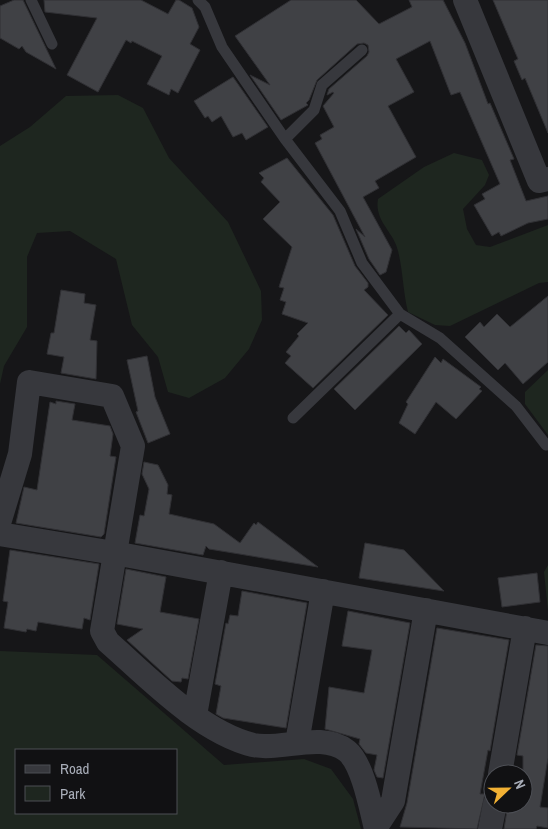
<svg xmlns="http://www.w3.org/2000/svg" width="548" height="829" font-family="'Archivo Narrow',sans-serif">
<rect width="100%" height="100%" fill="#161618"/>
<path fill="#1e261f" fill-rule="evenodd" d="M118,95L143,108L169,158L228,222L261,291L262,320L249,349L225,378L189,398L168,392L158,357L132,325L116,259L70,231L37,233L27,257V327L4,366L0,384V146L30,127L66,96Z
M454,153L482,160L489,175L485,185L463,209L467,229L476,245L490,247L548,225V282L539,283L450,326L435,325L408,312C403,292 403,271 398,251C394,232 374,221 378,199L424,167Z
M548,370V435L525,404V392Z
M548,565V611L544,572Z
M0,651L97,655L224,765L304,759L331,769L353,799L361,829H0ZM16,750H176V813H16Z"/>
<path fill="#404145" stroke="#303034" d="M14,0H23L56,69L26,52L22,46L19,49L0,38V6Z
M44,0H141L168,14L176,0H179L192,8L199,27L190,44L200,50L178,93L171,89L169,95L147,84L162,56L132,41L131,43L126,40L98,92L67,75L97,18L45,12Z
M291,0H356L379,24L412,7L409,0H443L465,43L488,104L490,103L514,159L510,160L526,201L548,196V219L528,223L501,236L499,232L492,236L474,205L485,199L482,194L500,184L460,92L451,95L430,41L396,59L414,92L388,106L416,157L375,181L379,188L363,197L392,250L386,272L380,275L369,259L356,229L365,237L315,143L322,139L320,135L334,127L323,106L334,93L333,92L327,95L329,89L367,56L369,52L368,45L364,43L357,44L317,80L309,100L306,103L308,105L281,120L250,75L270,85L235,36Z
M493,0H548V133L525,78L522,80L514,61L518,59Z
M233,77L268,127L246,140L242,133L233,137L221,116L212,122L208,116L205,118L194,101Z
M287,158L333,215L355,266L368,283V287L364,290L388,315L313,388L285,363L291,356L286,352L299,336L297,334L308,323L282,314L286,302L280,300L284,288L279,287L292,247L263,219L280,202L261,182L264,178L259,173Z
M61,290L85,294L84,303L96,305L90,340L97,341L96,379L61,373L64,357L47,354L51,333H54Z
M548,296V362L523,384L505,363L498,370L465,337L480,322L484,327L497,314L510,327Z
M399,326L406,333L409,330L422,344L355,410L334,389Z
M147,356L155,397L170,434L148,443L136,412L138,411L127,360Z
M435,357L441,363L443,359L481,387L479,389L482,391L456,419L436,402L415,434L399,423L408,404L406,402Z
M56,401L75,404L72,420L110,426L113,434L110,456L116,457L104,534L101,537L16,523L24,487L37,490L50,402L56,404Z
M144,462L158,465L168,485L167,494L172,495L169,514L214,524L240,543L254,523L256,525L258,522L318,567L209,549L206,546L203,555L135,543L140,515L144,516L149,489L142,474Z
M365,543L404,550L444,591L359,578Z
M10,550L99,564L90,620L84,618L82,629L38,622L36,631L27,629L26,632L4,628L8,602L3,601Z
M126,569L166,577L160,612L199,619L188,679L182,678L181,682L172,681L127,640L143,629L117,624Z
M537,573L540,602L502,607L498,578Z
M242,591L307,603L286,728L223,718L216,714L221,686L215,684L226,623L228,624L230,615L238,616Z
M348,611L410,623L383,778L377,777L374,770L377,755L366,753L359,744L360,739L325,729L329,687L364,693L372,650L342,646Z
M437,628L509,640L490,751L488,750L480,794H485L477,829L400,827L407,803Z
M536,645L548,646V758L540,807L548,808V828L537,826L536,829H504L508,804H523V756L517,755Z"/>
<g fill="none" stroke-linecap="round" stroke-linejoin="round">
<path stroke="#37383d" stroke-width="11" d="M31,0L52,44
M198,0L205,7L222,47L285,139L340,211L362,263L400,314L440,338L516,406L546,445
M285,139L314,110L322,85L362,50
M293,418L400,314"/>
<path stroke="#37383d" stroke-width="24" d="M465,0L539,181L548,179
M0,520L20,454L29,382L112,396L133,446L102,631L108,642C148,677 200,732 253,745C281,751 322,731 347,751C363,764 371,809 376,829
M0,534L114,553L548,633
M195,715L221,572
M297,743L323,591
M500,774L525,628
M376,827L393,801L426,610
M490,829L495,804"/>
</g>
<rect x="15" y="749" width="162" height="65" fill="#111113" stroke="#4d4f55"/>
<rect x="25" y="765" width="25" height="8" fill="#37383d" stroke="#4d4f55"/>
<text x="60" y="774" font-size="15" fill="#a8adb8">Road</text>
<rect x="25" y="786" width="25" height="15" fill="#1e261f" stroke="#4d4f55"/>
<text x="60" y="799" font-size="15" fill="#a8adb8">Park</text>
<g transform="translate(508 789) rotate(68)"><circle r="24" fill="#111113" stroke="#4d4f55"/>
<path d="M0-4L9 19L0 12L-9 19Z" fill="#f2b134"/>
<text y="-8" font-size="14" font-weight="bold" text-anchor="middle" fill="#a8adb8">N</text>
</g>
</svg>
